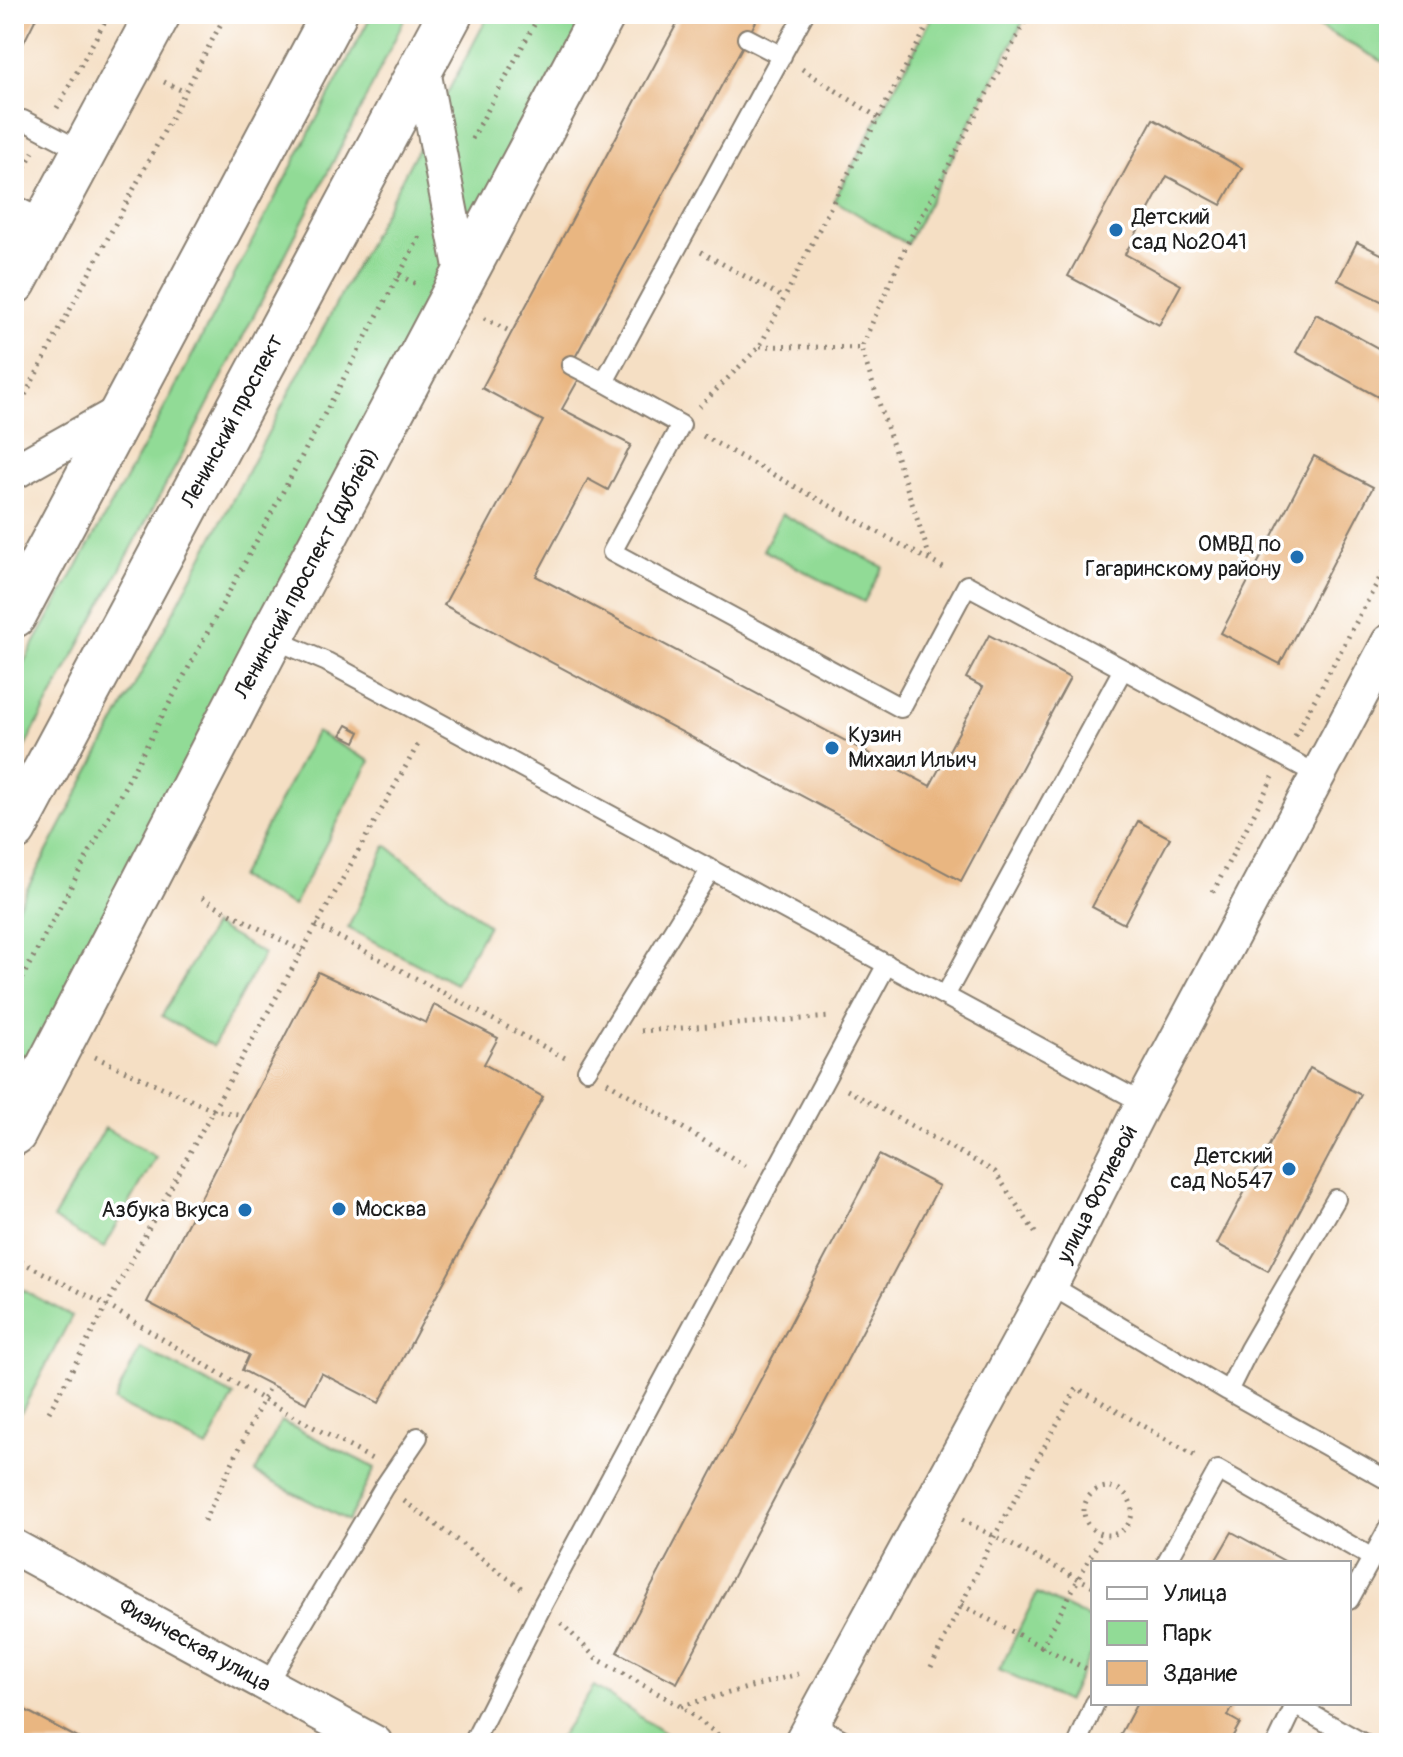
<svg xmlns="http://www.w3.org/2000/svg" width="1403" height="1757" font-family="Pangolin,sans-serif">
<rect width="100%" height="100%" fill="#fff"/>
<filter id="ink" filterUnits="userSpaceOnUse"><feTurbulence type="fractalNoise" baseFrequency=".0125" numOctaves="2"/><feDisplacementMap in="SourceGraphic" scale="16" xChannelSelector="R" yChannelSelector="G"/><feConvolveMatrix kernelMatrix="1 2 1 2 8 2 1 2 1" color-interpolation-filters="sRGB"/></filter>
<filter id="wash" filterUnits="userSpaceOnUse"><feTurbulence type="fractalNoise" baseFrequency=".006" numOctaves="4" result="noise"/><feDisplacementMap in="SourceGraphic" scale="32" xChannelSelector="R" yChannelSelector="G"/><feGaussianBlur stdDeviation="1.8" result="paint"/><feColorMatrix in="noise" values="0 0 0 0 0 0 0 0 0 0 0 0 0 0 0 0 0 1.4 0 .05"/><feComposite in="paint" operator="in"/></filter>
<g filter="url(#wash)">
<rect width="100%" height="100%" fill="#f5dfc4"/>
<path fill="#91db96" stroke="#567c59" stroke-width="2" d="M372,14H407L360,110L185,449L14,767V680L156,424Z
M489,14H587L14,1098V914Z
M934,14L1026,16L907,244L834,200Z
M1295,14H1389V65Z
M782,514L883,567L864,602L763,550Z
M316,732L370,761L293,906L239,878Z
M386,845L488,925L455,984L348,928Z
M213,925L264,954L213,1046L162,1016Z
M105,1128L156,1157L104,1248L53,1219Z
M19,1288L72,1316L14,1426V1296Z
M140,1348L234,1396L207,1448L114,1401Z
M281,1421L375,1468L348,1521L255,1473Z
M1037,1593L1093,1620V1649L1067,1702L999,1670Z
M594,1686L679,1743H556Z"/>
<g id="blocks">
<path fill="#e9b681" d="M14,14H38L14,62Z
M682,14H760L571,365L580,377L562,409L631,445L608,490L588,479L536,576L930,786L983,687L966,678L989,635L1070,678L961,881L444,605L543,421L482,388Z
M1153,119L1242,168L1221,205L1167,176L1125,254L1181,285L1159,325L1068,276Z
M1357,242L1383,255L1389,243V305L1338,280Z
M1316,314L1389,354V403L1296,352Z
M1314,456L1373,487L1280,664L1221,633Z
M347,725L360,732L355,742L341,735Z
M1138,821L1170,838L1124,924L1092,907Z
M318,972L426,1023L434,1005L498,1038L484,1064L543,1097L379,1403L321,1373L306,1403L242,1370L249,1355L147,1302Z
M1310,1068L1361,1095L1268,1271L1217,1244Z
M879,1155L939,1186L677,1683L617,1652Z
M1232,1532L1288,1563H1214Z
M1137,1703H1235L1228,1716L1240,1723L1229,1743H1135L1120,1735Z
M14,1704L87,1743H14Z"/>
</g>
</g>
<g filter="url(#ink)">
<use href="#blocks" fill-opacity="0" stroke="#887e70" stroke-width="2"/>
<g fill="none" stroke-linecap="round" stroke-linejoin="round">
<g stroke="#887e70" stroke-width="22">
<path id="lane" d="M804,14L604,382L681,425L612,552L901,708L967,585L1123,669L945,996
M747,38L782,56
M23,120L84,152
M14,205L47,221
M571,365L604,382
M271,638L327,662L1143,1103
M1123,669L1318,775
M587,1070L711,869
M1049,1288L1065,1294L1228,1391L1389,1481
M1228,1391L1249,1349L1336,1199
M1166,1563L1218,1470L1371,1557
M1349,1600L1389,1527
M267,1684L384,1487L418,1437
M1295,1705L1363,1743
M812,1723L849,1743
M473,1743L543,1604L887,964
M1078,1743L1095,1703
M1277,1743L1296,1703"/>
</g>
<g stroke="#887e70" stroke-width="38">
<path id="street" d="M422,65L463,277
M14,472L124,410
M14,1547L375,1743
M801,1743L1049,1288L1143,1103L1389,642"/>
</g>
<g stroke="#887e70" stroke-width="48">
<path id="secondary" d="M14,282L158,14
M14,1133L271,638L603,14"/>
</g>
<g stroke="#887e70" stroke-width="48">
<path id="primary" d="M14,615L334,14
M14,829L450,14"/>
</g>
<path stroke="#887e70" stroke-width="5" stroke-dasharray="2 6" stroke-linecap="butt" d="M802,69L879,118
M164,82L185,92
M57,108L109,14
M472,139L540,14
M17,181L33,152
M701,252L784,298
M399,275L418,285
M484,318L511,332
M760,346L861,348
M699,407L760,346L834,200L934,14
M14,416L226,14
M703,436L947,570
M930,558L861,348L907,244L1029,14
M1295,736L1389,561
M1213,892L1273,777
M202,898L302,951
M316,925L567,1059
M14,993L420,236
M14,1021L28,1028
M641,1031L831,1017
M95,1057L213,1110L243,1115
M607,1082L749,1168
M847,1090L995,1172L1036,1234
M14,1258L108,1306L262,1399L372,1459
M49,1412L213,1110L420,741
M1084 1511a24 24 0 1 1 48 0a24 24 0 1 1-48 0Z
M404,1501L524,1590
M962,1520L1093,1586
M204,1521L270,1385
M961,1605L1042,1647
M561,1623L596,1658L680,1706L729,1743
M931,1667L994,1537L1077,1388L1197,1457
M1093,1672L1042,1647L1102,1535
M681,1706L798,1674"/>
<use href="#lane" stroke="#fff" stroke-width="18"/>
<use href="#street" stroke="#fff" stroke-width="34"/>
<use href="#secondary" stroke="#fff" stroke-width="44"/>
<use href="#primary" stroke="#fff" stroke-width="44"/>
</g>
</g>
<g fill="#1f6fb2" stroke="#fff" stroke-width="3">
<circle cx="1116" cy="230" r="8"/>
<circle cx="1297" cy="557" r="8"/>
<circle cx="832" cy="748" r="8"/>
<circle cx="1289" cy="1169" r="8"/>
<circle cx="339" cy="1209" r="8"/>
<circle cx="245" cy="1210" r="8"/>
</g>
<g text-anchor="middle" dominant-baseline="central" stroke-width="7" stroke-linejoin="round" paint-order="stroke">
<g font-size="22" fill="#1c1c1c" stroke="#fff" text-anchor="start">
<text x="1132" y="217">Детский<tspan x="1132" dy="25">сад №2041</tspan></text>
<text x="1281" y="544" text-anchor="end">ОМВД по<tspan x="1281" dy="25">Гагаринскому району</tspan></text>
<text x="848" y="735">Кузин<tspan x="848" dy="25">Михаил Ильич</tspan></text>
<text x="1273" y="1156" text-anchor="end">Детский<tspan x="1273" dy="25">сад №547</tspan></text>
<text x="355" y="1209">Москва</text>
<text x="229" y="1210" text-anchor="end">Азбука Вкуса</text>
</g>
<g font-size="22" fill="#1c1c1c" stroke="#fff">
<text transform="translate(232 421) rotate(-62)">Ленинский проспект</text>
<text transform="translate(306 573) rotate(-62)">Ленинский проспект (дублёр)</text>
<text transform="translate(1097 1194) rotate(-63)">улица Фотиевой</text>
<text transform="translate(195 1645) rotate(29)">Физическая улица</text>
</g>
</g>
<rect width="1403" height="1757" fill="none" stroke="#fff" stroke-width="48"/>
<rect x="1091" y="1561" width="260" height="144" fill="#ffffff" stroke="#a4a4a4" stroke-width="2"/>
<rect x="1107" y="1587" width="40" height="12" fill="#ffffff" stroke="#a4a4a4" stroke-width="2"/>
<text x="1163" y="1601" font-size="24" fill="#1c1c1c">Улица</text>
<rect x="1107" y="1621" width="40" height="24" fill="#91db96" stroke="#a4a4a4" stroke-width="2"/>
<text x="1163" y="1641" font-size="24" fill="#1c1c1c">Парк</text>
<rect x="1107" y="1661" width="40" height="24" fill="#e9b681" stroke="#a4a4a4" stroke-width="2"/>
<text x="1163" y="1681" font-size="24" fill="#1c1c1c">Здание</text>
</svg>
